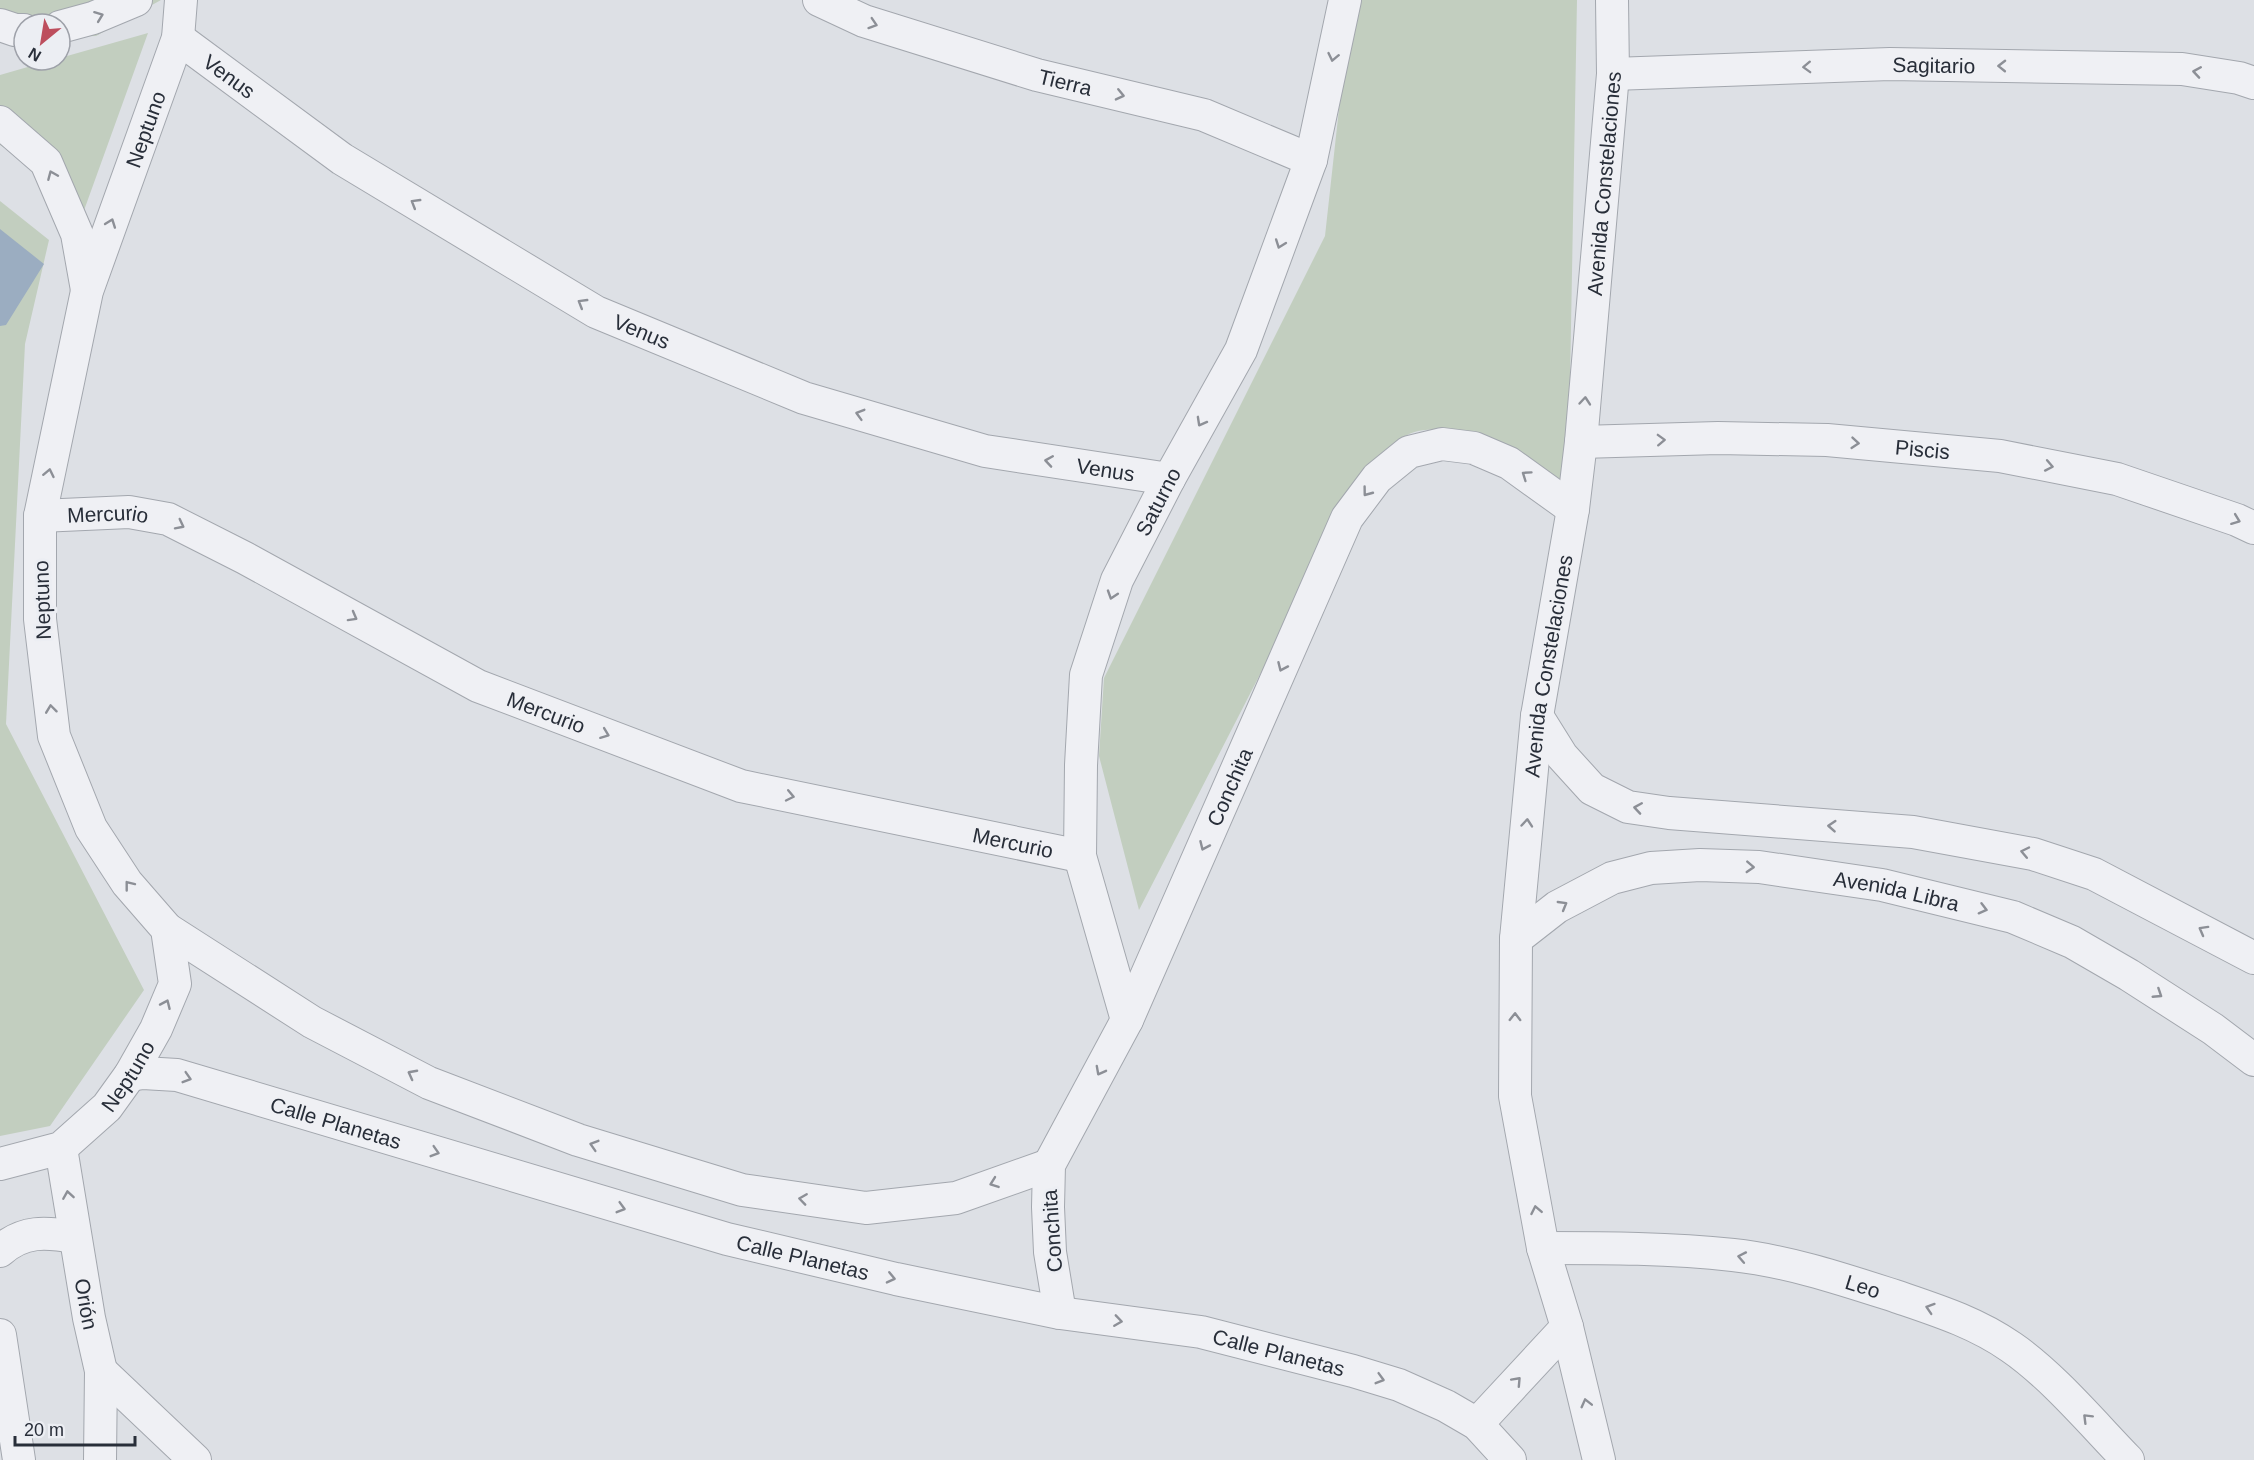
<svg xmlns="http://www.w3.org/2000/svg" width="2254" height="1460" font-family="Helvetica,sans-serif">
<rect width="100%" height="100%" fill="#dde0e5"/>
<path fill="#c2cebf" d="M0,0H161L96,36L60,37V24H24L0,29Z
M1351,0H1577L1568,491L1451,431C1407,424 1397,441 1366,468L1139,910L1099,756L1104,678L1325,236Z
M148,33L78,227L43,171L0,145V75L52,60H60V58Z
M0,201L49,240L25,344L6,724L144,990L50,1126L0,1136Z"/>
<path fill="#9badc1" d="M0,229L44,264L6,325L0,326Z"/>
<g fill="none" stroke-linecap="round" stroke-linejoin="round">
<g stroke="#a3a7ae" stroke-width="34">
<g id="street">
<path id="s1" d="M819,0L864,21L1037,75L1204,115L1311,160"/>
<path d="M0,25L15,30H24"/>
<path d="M60,27L93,18L136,0"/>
<path id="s2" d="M178,38L342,159L596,312L804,398L985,451L1169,479"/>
<path id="s3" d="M1613,74L1890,64L2182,69L2239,78L2254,83"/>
<path d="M0,122L46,162L77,234L87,290"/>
<path id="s4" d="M1581,442L1718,438L1827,440L2000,456L2117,479L2237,520L2254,528"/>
<path id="s5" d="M40,516L129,512L168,519L245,558L478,686L741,786L1080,856"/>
<path d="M1537,716L1562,756L1592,789L1628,807L1669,813L1913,832L2033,854L2094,874L2254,958"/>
<path d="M167,929L312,1022L429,1083L578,1140L742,1190L866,1208L956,1198L1049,1165"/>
<path id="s6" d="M1516,939L1557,907L1612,878L1651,868L1700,865L1759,867L1882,885L2013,917L2072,942L2129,975L2213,1029L2254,1060"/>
<path id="s7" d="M1127,1020L1080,856L1081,765L1086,675L1117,580L1169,479L1241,350L1311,160L1345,0"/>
<path id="s8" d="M130,1075L143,1073L177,1075L727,1239L896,1279L1060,1313L1201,1332L1353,1371L1399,1385L1446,1406L1477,1424L1510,1460"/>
<path id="s9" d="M61,1148L89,1318L101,1371L100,1460"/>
<path id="s10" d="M0,1164L61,1148L107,1107L130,1075L156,1029L175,984L167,929L127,883L91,828L54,736L40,619V516L87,291L178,38L181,0"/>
<path id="s11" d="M1543,1248C1606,1248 1670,1248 1733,1255C1788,1261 1842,1279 1895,1296C1936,1310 1975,1322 2011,1347C2052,1375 2093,1424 2128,1460"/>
<path d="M0,1251C23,1230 46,1232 75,1237"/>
<path id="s12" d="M1060,1313L1050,1252L1048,1207L1049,1165L1127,1020L1347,518L1377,478L1409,452L1442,444L1474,448L1509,463L1573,509"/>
<path d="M0,1335L19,1460"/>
<path d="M101,1371L195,1460"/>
<path d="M1477,1424L1567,1327"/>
<path id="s13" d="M1599,1460L1567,1327L1543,1248L1515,1096L1516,939L1537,716L1573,509L1581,442L1613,74L1612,0"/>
</g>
</g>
<use href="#street" stroke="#eff0f4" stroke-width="32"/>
</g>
<defs><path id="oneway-chevron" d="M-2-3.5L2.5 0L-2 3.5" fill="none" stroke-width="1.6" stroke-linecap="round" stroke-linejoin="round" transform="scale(1.5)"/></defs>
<g stroke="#8c8f96">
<use href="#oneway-chevron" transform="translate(99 16) rotate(-21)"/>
<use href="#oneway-chevron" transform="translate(873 24) rotate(18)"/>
<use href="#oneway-chevron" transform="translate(1333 57) rotate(102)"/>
<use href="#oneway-chevron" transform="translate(2002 66) rotate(-179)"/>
<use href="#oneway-chevron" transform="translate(1807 67) rotate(178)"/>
<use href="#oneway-chevron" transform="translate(2197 72) rotate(-171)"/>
<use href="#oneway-chevron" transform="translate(1120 95) rotate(13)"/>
<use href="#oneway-chevron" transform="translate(52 175) rotate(-113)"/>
<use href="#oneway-chevron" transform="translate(415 203) rotate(-149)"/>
<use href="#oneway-chevron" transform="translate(111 223) rotate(-70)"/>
<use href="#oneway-chevron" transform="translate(1280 244) rotate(110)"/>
<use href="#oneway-chevron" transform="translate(582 303) rotate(-149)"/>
<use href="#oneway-chevron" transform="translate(1585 401) rotate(-85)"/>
<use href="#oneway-chevron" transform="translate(860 414) rotate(-164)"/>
<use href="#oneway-chevron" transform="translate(1201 422) rotate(119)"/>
<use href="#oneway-chevron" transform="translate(1661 440) rotate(-2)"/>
<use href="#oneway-chevron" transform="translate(1855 443) rotate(5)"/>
<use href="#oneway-chevron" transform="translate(1049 461) rotate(-171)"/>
<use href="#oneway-chevron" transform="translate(2049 466) rotate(11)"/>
<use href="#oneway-chevron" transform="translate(49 473) rotate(-78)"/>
<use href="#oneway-chevron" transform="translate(1526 475) rotate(-145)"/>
<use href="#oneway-chevron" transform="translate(1367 492) rotate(127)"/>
<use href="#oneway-chevron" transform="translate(2236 520) rotate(21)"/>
<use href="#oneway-chevron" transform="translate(180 525) rotate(27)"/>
<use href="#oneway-chevron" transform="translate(1112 595) rotate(108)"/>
<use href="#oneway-chevron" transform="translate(353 617) rotate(29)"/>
<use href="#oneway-chevron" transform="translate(1282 667) rotate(114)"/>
<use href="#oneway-chevron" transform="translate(51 709) rotate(-97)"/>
<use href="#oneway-chevron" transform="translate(605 734) rotate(21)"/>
<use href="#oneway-chevron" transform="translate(790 796) rotate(12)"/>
<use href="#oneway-chevron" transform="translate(1638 808) rotate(-171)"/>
<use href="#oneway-chevron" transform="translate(1527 823) rotate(-85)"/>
<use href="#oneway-chevron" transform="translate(1832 826) rotate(-176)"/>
<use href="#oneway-chevron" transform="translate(1204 846) rotate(114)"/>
<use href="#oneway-chevron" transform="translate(2025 852) rotate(-168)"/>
<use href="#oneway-chevron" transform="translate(1750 867) rotate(3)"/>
<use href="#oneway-chevron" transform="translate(129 885) rotate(-128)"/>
<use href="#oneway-chevron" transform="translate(1563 905) rotate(-30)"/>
<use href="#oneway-chevron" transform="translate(1983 909) rotate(15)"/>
<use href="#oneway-chevron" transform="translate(2203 930) rotate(-151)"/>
<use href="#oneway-chevron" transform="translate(2158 994) rotate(33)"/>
<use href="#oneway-chevron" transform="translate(166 1004) rotate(-66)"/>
<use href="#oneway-chevron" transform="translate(1515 1017) rotate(-89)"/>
<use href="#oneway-chevron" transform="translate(1100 1071) rotate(118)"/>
<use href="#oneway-chevron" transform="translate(412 1074) rotate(-152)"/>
<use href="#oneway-chevron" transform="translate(187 1078) rotate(17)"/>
<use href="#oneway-chevron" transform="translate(594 1145) rotate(-163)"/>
<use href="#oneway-chevron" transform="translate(435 1152) rotate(17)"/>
<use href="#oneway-chevron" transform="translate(994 1183) rotate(160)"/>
<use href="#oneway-chevron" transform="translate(68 1195) rotate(-99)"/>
<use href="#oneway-chevron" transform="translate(803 1199) rotate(-172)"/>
<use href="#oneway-chevron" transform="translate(621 1208) rotate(16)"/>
<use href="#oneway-chevron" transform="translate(1536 1210) rotate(-101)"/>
<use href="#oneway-chevron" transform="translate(1742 1257) rotate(-169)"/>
<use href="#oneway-chevron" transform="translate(891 1278) rotate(13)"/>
<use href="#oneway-chevron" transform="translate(1930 1308) rotate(-162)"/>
<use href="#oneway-chevron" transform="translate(1118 1321) rotate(8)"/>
<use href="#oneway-chevron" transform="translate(1380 1379) rotate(16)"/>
<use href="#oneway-chevron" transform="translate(1517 1381) rotate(-47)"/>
<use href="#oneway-chevron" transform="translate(1586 1403) rotate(-104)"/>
<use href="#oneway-chevron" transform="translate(2087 1418) rotate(-135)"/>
</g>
<g text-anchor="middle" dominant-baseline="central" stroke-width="6" stroke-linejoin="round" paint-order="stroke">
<g font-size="21" fill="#282e39" stroke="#eceef3">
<text stroke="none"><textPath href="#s3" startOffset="321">Sagitario</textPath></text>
<text stroke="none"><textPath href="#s2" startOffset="64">Venus</textPath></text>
<text stroke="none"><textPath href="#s1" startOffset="260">Tierra</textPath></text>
<text stroke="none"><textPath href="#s10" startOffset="1170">Neptuno</textPath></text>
<text stroke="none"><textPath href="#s13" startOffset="1292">Avenida Constelaciones</textPath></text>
<text stroke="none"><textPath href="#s2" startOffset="550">Venus</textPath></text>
<text stroke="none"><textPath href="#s4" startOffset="342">Piscis</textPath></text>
<text stroke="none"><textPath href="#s2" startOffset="1036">Venus</textPath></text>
<text stroke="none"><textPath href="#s7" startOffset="540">Saturno</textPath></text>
<text stroke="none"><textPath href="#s5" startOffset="68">Mercurio</textPath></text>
<text transform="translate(42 600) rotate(-92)">Neptuno</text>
<text stroke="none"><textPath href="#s13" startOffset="806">Avenida Constelaciones</textPath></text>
<text stroke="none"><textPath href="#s5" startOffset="554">Mercurio</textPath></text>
<text stroke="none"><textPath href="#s12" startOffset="568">Conchita</textPath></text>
<text stroke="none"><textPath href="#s5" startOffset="1040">Mercurio</textPath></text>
<text stroke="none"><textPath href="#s6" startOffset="402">Avenida Libra</textPath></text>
<text stroke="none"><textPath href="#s10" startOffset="162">Neptuno</textPath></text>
<text stroke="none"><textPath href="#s8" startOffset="213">Calle Planetas</textPath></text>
<text transform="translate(1052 1231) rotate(-94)">Conchita</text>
<text stroke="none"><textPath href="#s8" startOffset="699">Calle Planetas</textPath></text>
<text stroke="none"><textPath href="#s11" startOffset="324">Leo</textPath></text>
<text stroke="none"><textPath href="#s9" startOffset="158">Orión</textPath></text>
<text stroke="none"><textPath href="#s8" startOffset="1185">Calle Planetas</textPath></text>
</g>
</g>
<g transform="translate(42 42) rotate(210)"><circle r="28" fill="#eceef3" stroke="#9ea1a9" stroke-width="1.5"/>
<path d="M0-4.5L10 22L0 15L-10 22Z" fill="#bd4e5d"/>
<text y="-9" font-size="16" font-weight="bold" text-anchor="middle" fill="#282e39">N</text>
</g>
<path d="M15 1436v9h120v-9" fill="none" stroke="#282e39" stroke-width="3"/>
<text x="24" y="1436" font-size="18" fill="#282e39" stroke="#eceef3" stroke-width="4.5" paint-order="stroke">20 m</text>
</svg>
